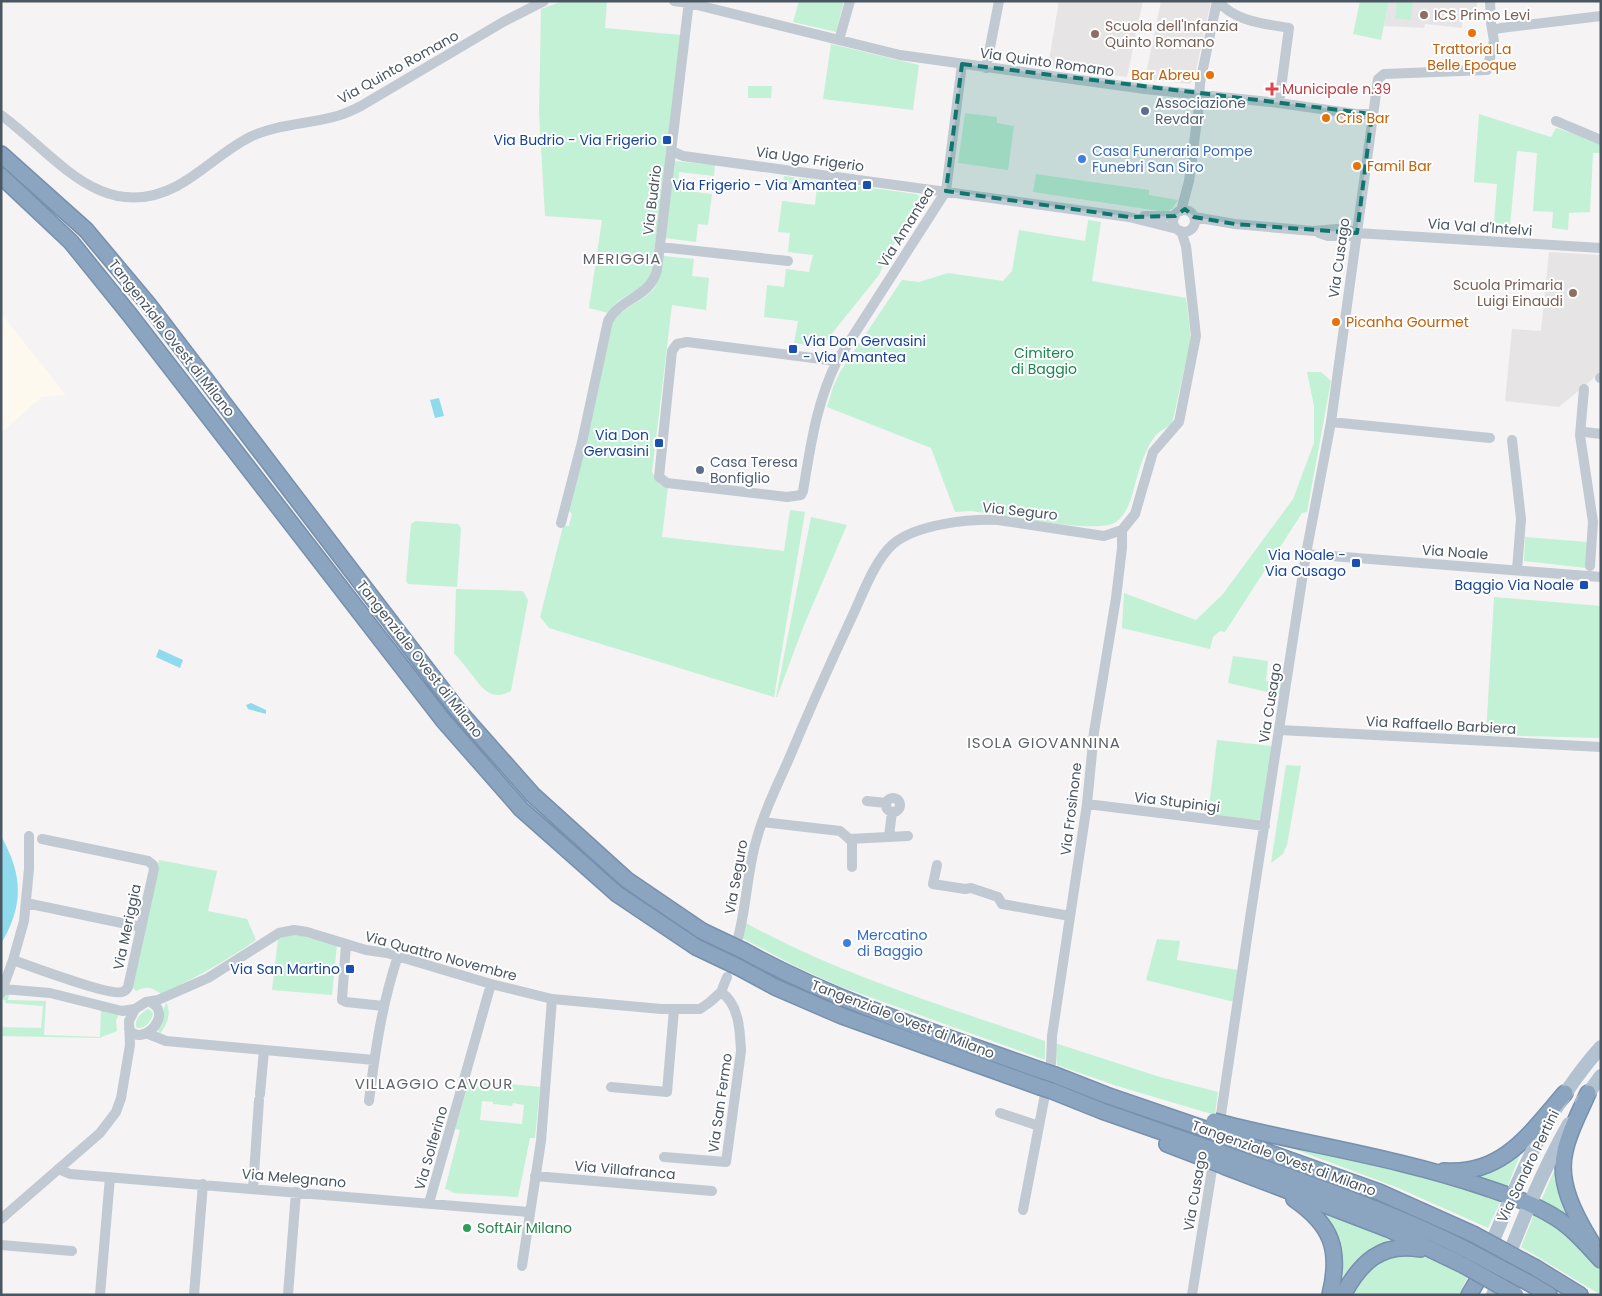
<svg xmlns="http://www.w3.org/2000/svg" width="1602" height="1296" font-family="Poppins,sans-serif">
<rect width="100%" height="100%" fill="#f5f3f3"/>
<path fill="#fdf9ef" d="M1,313L66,395L42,397L1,433Z"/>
<path fill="#e6e4e5" d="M1059,1H1143L1127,77L1048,66Z
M1161,1H1211L1194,79L1190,84L1145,79Z
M1389,1H1477V14L1475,17L1468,16V11H1463L1462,28L1425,24L1424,28L1384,26Z
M1549,252L1601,255V372L1559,407L1505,401L1512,329L1541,331Z"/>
<path fill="#c3f1d5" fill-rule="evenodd" d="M563,1H607L605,28L682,35L652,268C651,272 650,276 648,280C638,294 620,294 608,313L589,308L602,220L545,216L539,113L541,9Z
M799,1H844L836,32L793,22Z
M1360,1H1389L1381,40L1353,34Z
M1397,1H1413L1411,20L1395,18Z
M831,44L919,65L913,110L823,99Z
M748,86H772L771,98H748Z
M965,113L997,117V123L1014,126L1008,170L958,163Z
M1479,114L1551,137L1556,128L1601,142V153H1593L1590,212L1569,213L1568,230L1552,228L1553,212L1533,211L1537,153L1517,151L1510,226L1494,224L1497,184L1474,182Z
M674,161L715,165L714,176L679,172L678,190L712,194L708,225L698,224L696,242L665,238Z
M1036,174L1149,190V195L1178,200L1172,209L1166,212L1033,192Z
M784,176L916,194L927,200L925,206L910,221L897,239L887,256L879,275L821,347L794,343L798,321L764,317L767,285L784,287L786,269L809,272L813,255L788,252L790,233L778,232L782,201L815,205L817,187L783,183Z
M1088,220L1101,222L1092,281L1186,298L1191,339L1172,424C1167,427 1160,431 1156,435C1144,450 1139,470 1134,488C1131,500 1126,517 1114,523C1095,534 998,514 971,511L955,512L931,448L827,407L833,387L840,372L902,280L919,282L948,273L1003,281L1012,271L1019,230L1085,241Z
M663,256L694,259L692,276L709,278L706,310L672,305L652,472L659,484L668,487L662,537L784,551L790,510L805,512L774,697L549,628L540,617L563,526H569L572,514L568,510L612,323C624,305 644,302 655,287C660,278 661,266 663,256Z
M1307,372H1321L1331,381L1307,512L1302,513L1225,632L1220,631L1213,637L1210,649L1122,628L1124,593L1196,620L1223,594L1293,499L1314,443V406Z
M811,517L847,525L804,625L777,697H776Z
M416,521L458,524L461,528L457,587L408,584L406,581L411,524Z
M1525,537L1588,542L1586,568L1524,561Z
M456,589L523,591L528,600L511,691C492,702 483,689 472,675C466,667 460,660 454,653Z
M1494,597L1601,606V738L1486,735Z
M1233,656L1268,661L1266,681L1282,685L1281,695L1228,683Z
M1217,740L1273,746L1262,820L1208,815Z
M1286,765L1301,766L1287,845L1283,854L1271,863Z
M159,860L217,871L208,911L247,919L256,940C226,961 195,978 162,994C151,988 149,985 136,991L131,986Z
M746,923C840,975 944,1006 1045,1041V1060L839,986L795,966L742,938Z
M291,935L301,936L337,945L332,995L272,990L278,939Z
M1157,939L1180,941L1177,960L1238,970L1234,1002L1146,980Z
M3,994H9L8,1000L46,1001L44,1035L100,1037L101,1010L119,1013L116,1021L117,1031L99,1038L1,1036V1027L41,1028L43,1006L5,1003L6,1001L1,999Z
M166,1002C172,1014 167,1024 160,1034L158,1030Z
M148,1009L150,1010L153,1013C152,1021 145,1029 137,1028C133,1020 141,1013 148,1009Z
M1055,1043L1160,1077L1218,1092L1215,1115L1117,1086L1057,1065Z
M469,1080L540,1087L535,1138H530L518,1197L453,1193L449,1190L445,1189L460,1130L455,1129ZM482,1101L493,1102V1104L512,1106L513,1103L524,1105L522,1124L480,1120Z
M1288,1142L1502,1198L1488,1228L1396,1187L1286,1146Z
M1524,1145L1506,1190L1464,1176Z
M1558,1162L1577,1226L1540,1203Z
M1320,1211L1405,1242L1338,1295Z
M1535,1212L1566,1232L1601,1270V1295L1521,1247Z
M1416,1252L1440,1262L1468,1276L1459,1295H1346L1381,1257Z"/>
<path fill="#90daee" d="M439,398L444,416L435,418L430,400Z
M159,649L183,660L180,668L156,657Z
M251,703L266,710V714L248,709L246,705Z
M1,836C23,875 24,905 1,944Z"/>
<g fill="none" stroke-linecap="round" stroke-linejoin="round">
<g stroke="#7690ad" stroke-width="18">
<path id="highway" d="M1,154L86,230L148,304L457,709L533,795L627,880L702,931
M1,176L71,242L130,315L443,720L521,809L617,894L696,947
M744,951C839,1003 942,1035 1043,1071
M738,967L777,988L842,1016L1040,1087
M1055,1075L1106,1095L1211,1131
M1052,1091L1102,1111L1208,1148
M1588,1093C1580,1112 1569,1131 1565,1151C1557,1183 1576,1217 1592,1243
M1233,1126C1316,1146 1402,1159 1484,1187C1507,1195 1532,1203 1553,1216C1572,1227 1586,1244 1601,1260
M1231,1139L1379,1192L1473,1234
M1167,1144L1206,1159
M1228,1155C1309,1184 1390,1211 1467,1250
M1226,1167L1388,1229L1463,1265
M1444,1171C1503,1176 1531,1132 1565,1093
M1294,1199C1332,1225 1341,1250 1330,1295
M1536,1268L1580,1295
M1529,1283L1549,1295
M1343,1295C1360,1263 1381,1242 1420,1249
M1469,1295L1476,1283"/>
</g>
<path stroke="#c1cad2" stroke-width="10" d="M674,1L689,3L900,55L1145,89L1279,103L1356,114H1372
M1219,1C1232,21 1267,24 1289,28L1279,103
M1493,30L1501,28L1601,16
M839,40L850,1
M986,68L999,1
M1,115C55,154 101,226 177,186C203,172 225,149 252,136C279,124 309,124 337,116C345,114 353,110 361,106L503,22L544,1
M1556,121L1601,140
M672,151L683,156L1129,217L1177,229
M1173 221a11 11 0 1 1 22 0a11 11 0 1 1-22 0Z
M1181,211L1189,181L1199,105L1200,83L1217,1
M1144,216H1175
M1194,217L1235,224L1313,231L1337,229L1351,231L1357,233L1601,248
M1319,233L1328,236H1351
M660,247L788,261
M837,361L687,342L677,344L672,351L659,477L667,483L787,497L801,495L803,491C811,444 816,404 837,361L946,191L962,64
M1600,378H1601
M1584,389L1580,435L1593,522L1590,566
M1331,422L1490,438
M1580,435L1585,432L1601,434
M1512,440L1521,519L1517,570
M561,523L582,442L608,321C621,297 650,298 657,270L689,1
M1306,554L1601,577
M1280,730L1601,747
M886 805a7 7 0 1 1 14 0a7 7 0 1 1-14 0Z
M867,801L886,803
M1087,804L1265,826
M762,822L840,831L852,841V867
M889,836L892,812
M849,839L908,836
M937,865L933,884L965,889L971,888L998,897L1002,904L1070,916
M26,903L141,927
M738,938C747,905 747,870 757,838C764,811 777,786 788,761C808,713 829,666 851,619C862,596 874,561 893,544C917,524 968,519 998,520L1104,536L1122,530L1135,514L1153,452L1179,422L1196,336L1186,246L1181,231
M346,944L342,1000L346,1002L383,1006
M13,960L24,921L29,869V836
M3,989L50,993L122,1011L135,1009
M1,993L13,960C30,966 110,996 122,992C126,991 126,990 128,987L154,869L153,865L148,861L42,839
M129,1029C142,1049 175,1013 150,1002
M146,1033L166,1041L374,1060
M611,1087L667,1092L674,1009
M260,1094L264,1050
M369,1101C375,1052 382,1003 398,956
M1000,1113L1039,1126
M1219,1128L1250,918L1306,554L1331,422L1378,79L1384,74L1487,70L1494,41L1491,23L1490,1
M664,1157L726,1162L741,1051C740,1030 739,1004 721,992
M58,1169L70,1174L529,1212
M535,1176L712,1191
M253,1189L259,1100
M429,1203L491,984
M1023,1210L1051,1063L1052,1036L1087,804L1094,732L1116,598L1122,548V530
M1,1219L100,1133L116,1112L121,1098L130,1045L129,1021L135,1009L146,1002L158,1000L208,978L279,933L294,930L307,932L366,950L387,953L491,984L552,999L661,1009H700L710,1002L721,992L727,977
M1,1245L72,1251
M522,1266L541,1141L552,999
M100,1295L110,1177
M194,1295L203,1184
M288,1295L296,1192
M1192,1295L1214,1157"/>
<path stroke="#b3c2d1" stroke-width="14" d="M1582,1102L1601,1076
M1481,1269C1514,1191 1543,1111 1601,1047
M1493,1295C1516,1237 1538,1178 1569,1124"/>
<use href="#highway" stroke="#8ba5c1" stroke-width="15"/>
<g stroke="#7690ad" stroke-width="18" stroke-linecap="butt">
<path id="highway-bridge" d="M702,931L744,951
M696,947L738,967
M1043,1071L1055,1075
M1040,1087L1052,1091
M1214,1121L1233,1126
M1211,1131L1231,1139
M1208,1148L1228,1155
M1206,1159L1226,1167
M1473,1234L1536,1268
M1467,1250L1529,1283
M1463,1265L1516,1295"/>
</g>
<use href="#highway-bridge" stroke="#8ba5c1" stroke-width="15"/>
</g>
<path fill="#0f766e" fill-opacity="0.2" stroke="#0f766e" stroke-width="4" stroke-dasharray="10 6" stroke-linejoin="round" d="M962,64L1372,114L1357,233L1235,224L1194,217L1185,209L1175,216L1129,217L946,191Z"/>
<g fill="#8d6e63" stroke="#fff" stroke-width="2">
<circle cx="1424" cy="15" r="5"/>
<circle cx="1095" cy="34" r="5"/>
<circle cx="1573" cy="293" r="5"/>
</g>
<g fill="#e8710a" stroke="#fff" stroke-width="2">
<circle cx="1472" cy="33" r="5"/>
<circle cx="1210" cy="75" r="5"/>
<circle cx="1326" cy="118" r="5"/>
<circle cx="1357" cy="166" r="5"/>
<circle cx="1336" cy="322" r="5"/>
</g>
<path fill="#e0444e" stroke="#fff" stroke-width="2" d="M1269.5 81.5h5v5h5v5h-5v5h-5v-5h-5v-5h5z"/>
<g fill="#5c6f8a" stroke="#fff" stroke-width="2">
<circle cx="1145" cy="111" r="5"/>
<circle cx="700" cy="470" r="5"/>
</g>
<g fill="#1a4fb4" stroke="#fff" stroke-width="2">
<rect x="662" y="135" width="10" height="10" rx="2.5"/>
<rect x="862" y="180" width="10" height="10" rx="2.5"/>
<rect x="788" y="344" width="10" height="10" rx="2.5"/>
<rect x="654" y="438" width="10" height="10" rx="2.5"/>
<rect x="1351" y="558" width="10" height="10" rx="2.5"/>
<rect x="1579" y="580" width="10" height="10" rx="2.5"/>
<rect x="345" y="964" width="10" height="10" rx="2.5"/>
</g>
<g fill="#3f7fe0" stroke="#fff" stroke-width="2">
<circle cx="1082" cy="159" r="5"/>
<circle cx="847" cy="943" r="5"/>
</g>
<circle fill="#2e9e5b" stroke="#fff" stroke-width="2" cx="467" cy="1228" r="5"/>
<g text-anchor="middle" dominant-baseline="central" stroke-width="4" stroke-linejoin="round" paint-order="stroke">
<g font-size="14" fill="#785e54" stroke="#fff" text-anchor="start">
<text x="1434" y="15">ICS Primo Levi</text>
<text x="1105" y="26">Scuola dell'Infanzia<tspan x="1105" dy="16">Quinto Romano</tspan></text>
<text x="1563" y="285" text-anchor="end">Scuola Primaria<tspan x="1563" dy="16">Luigi Einaudi</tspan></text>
</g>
<g font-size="14" fill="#c56008" stroke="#fff" text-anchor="start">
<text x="1472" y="49" text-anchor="middle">Trattoria La<tspan x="1472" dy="16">Belle Epoque</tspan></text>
<text x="1200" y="75" text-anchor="end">Bar Abreu</text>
<text x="1336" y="118">Cris Bar</text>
<text x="1367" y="166">Famil Bar</text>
<text x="1346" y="322">Picanha Gourmet</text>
</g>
<g font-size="14" fill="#4a5661" stroke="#fff">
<text transform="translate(1047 62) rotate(8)">Via Quinto Romano</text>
<text transform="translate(398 67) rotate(-29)">Via Quinto Romano</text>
<text transform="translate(810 159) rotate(8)">Via Ugo Frigerio</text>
<text transform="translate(652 200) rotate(-83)">Via Budrio</text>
<text transform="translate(906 227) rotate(-58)">Via Amantea</text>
<text transform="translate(1480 227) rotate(4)">Via Val d'Intelvi</text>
<text transform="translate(1339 258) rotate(-82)">Via Cusago</text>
<text transform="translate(172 338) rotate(52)">Tangenziale Ovest di Milano</text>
<text transform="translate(1020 511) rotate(6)">Via Seguro</text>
<text transform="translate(1455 552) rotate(4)">Via Noale</text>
<text transform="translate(420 659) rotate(52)">Tangenziale Ovest di Milano</text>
<text transform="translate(1270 703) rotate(-81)">Via Cusago</text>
<text transform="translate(1441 725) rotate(3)">Via Raffaello Barbiera</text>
<text transform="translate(1177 802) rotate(7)">Via Stupinigi</text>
<text transform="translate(1071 809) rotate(-83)">Via Frosinone</text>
<text transform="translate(736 877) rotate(-80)">Via Seguro</text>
<text transform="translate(127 927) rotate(-78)">Via Meriggia</text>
<text transform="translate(441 956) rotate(15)">Via Quattro Novembre</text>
<text transform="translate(903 1019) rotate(21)">Tangenziale Ovest di Milano</text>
<text transform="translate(720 1103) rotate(-82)">Via San Fermo</text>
<text transform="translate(431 1148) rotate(-74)">Via Solferino</text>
<text transform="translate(1284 1158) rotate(20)">Tangenziale Ovest di Milano</text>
<text transform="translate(1528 1166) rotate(-64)">Via Sandro Pertini</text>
<text transform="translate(625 1170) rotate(5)">Via Villafranca</text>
<text transform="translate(294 1178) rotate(5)">Via Melegnano</text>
<text transform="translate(1195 1191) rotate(-80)">Via Cusago</text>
</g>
<g font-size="14" fill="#be3a42" stroke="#fff" text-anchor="start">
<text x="1282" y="89">Municipale n.39</text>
</g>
<g font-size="14" fill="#4e5e75" stroke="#fff" text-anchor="start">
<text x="1155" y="103">Associazione<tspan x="1155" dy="16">Revdar</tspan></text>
<text x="710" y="462">Casa Teresa<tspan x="710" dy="16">Bonfiglio</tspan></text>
</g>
<g font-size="14" fill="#164399" stroke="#fff" text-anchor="end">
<text x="657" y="140">Via Budrio - Via Frigerio</text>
<text x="857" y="185">Via Frigerio - Via Amantea</text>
<text x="803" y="341" text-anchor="start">Via Don Gervasini<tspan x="803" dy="16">- Via Amantea</tspan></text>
<text x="649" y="435">Via Don<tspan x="649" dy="16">Gervasini</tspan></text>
<text x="1346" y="555">Via Noale -<tspan x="1346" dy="16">Via Cusago</tspan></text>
<text x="1574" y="585">Baggio Via Noale</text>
<text x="340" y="969">Via San Martino</text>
</g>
<g font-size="14" fill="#366cbe" stroke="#fff" text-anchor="start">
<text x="1092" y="151">Casa Funeraria Pompe<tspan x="1092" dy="16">Funebri San Siro</tspan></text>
<text x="857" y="935">Mercatino<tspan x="857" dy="16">di Baggio</tspan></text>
</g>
<g font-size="14" fill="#17864f" stroke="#fff">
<text x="1044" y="353">Cimitero<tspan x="1044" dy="16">di Baggio</tspan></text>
</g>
<g font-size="14" fill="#27864d" stroke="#fff" text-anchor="start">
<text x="477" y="1228">SoftAir Milano</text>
</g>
<g font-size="15" letter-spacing="1" fill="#5f6368" stroke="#fff">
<text x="622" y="258">MERIGGIA</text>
<text x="1044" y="742">ISOLA GIOVANNINA</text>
<text x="434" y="1083">VILLAGGIO CAVOUR</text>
</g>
</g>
<rect width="1602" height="1296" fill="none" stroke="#4a5661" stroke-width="5"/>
</svg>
